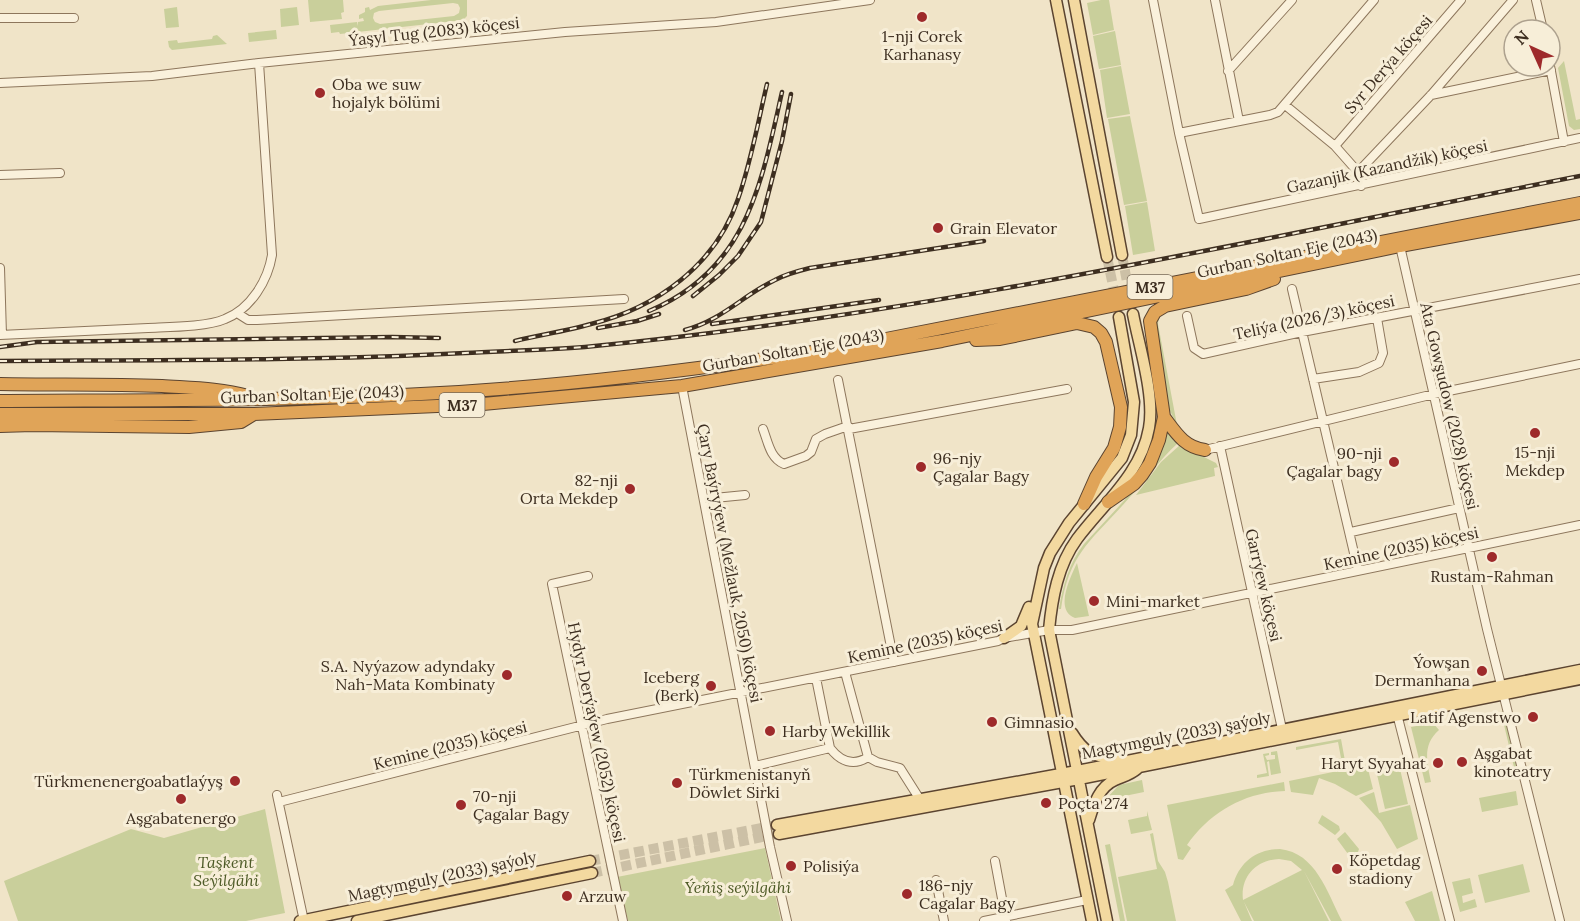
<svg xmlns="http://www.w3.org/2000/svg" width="1580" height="921" font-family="Lora,serif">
<rect width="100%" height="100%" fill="#f0e4c8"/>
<path fill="#c9cf9b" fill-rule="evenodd" d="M308,0H343L344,12L341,13L342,19L310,22Z
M431,0H467V16L464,19L455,21L340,34L339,32L331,33L330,25L357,22L358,26V22L364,21L363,18L359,19V15L365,12V8L369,7L370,10L378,6ZM453,3L458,4L460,8L459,13L454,16L380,24L375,22L373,18L374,13L379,11Z
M1101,0H1109L1114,30L1093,35L1087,3Z
M177,7L179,27L166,28L164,9Z
M297,7L299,25L281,27L280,9Z
M276,30L277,39L249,42L248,33Z
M1115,31L1121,65L1099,69L1093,36Z
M217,35L227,44L172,50L169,47L168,41L177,40L178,43L212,39L213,36Z
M1564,61L1576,120L1580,119V129L1574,130L1569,126L1558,68Z
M1121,66L1130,114L1107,118L1100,70Z
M1130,116L1147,201L1124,205L1108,119Z
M1147,202L1155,251L1133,255L1125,206Z
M1159,316L1158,324L1177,425L1168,407L1155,330Z
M1165,429L1178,443C1159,460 1146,480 1129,498C1094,539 1069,551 1061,609H1059C1063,585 1069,563 1084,544L1144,479Z
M1180,445L1216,463L1218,467L1214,468L1215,476L1136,495L1161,462Z
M1077,563L1089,616L1075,618C1054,610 1070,578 1077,563Z
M1504,711L1520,775L1517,780L1501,712Z
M1433,723L1439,730C1422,745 1427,762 1431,782L1425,783L1411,727Z
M1341,739L1345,761L1322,765L1321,762L1341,758L1338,742L1296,750V747Z
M1277,751L1281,773L1271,775L1269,761L1267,762L1269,776L1257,778V775L1267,773L1263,754L1269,753V755L1265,756L1267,760L1275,759V755H1271V752Z
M1398,760L1408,804L1385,809L1375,766Z
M1367,765L1373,789L1356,796L1335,784L1319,778L1313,795L1291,792L1289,781Z
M1142,780L1144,792L1105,800L1119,785Z
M1284,782L1285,791C1245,792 1210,812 1187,845L1191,848L1183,860L1178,859L1167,805Z
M1516,791L1518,805L1482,812L1479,798Z
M1374,792L1379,813L1410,805L1418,839L1397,849L1381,822L1359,798Z
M265,809L285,913L246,921H18L4,881L131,829L164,838Z
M1147,811L1152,830L1131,834L1128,820L1147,816Z
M1322,815L1339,826L1340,830L1335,835L1318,823Z
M1345,832L1359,849L1358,852L1351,855L1348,854L1337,839Z
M1153,833L1158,861L1165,872L1168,882L1176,921H1127L1118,877L1157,869L1150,834Z
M1110,844L1125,921H1120L1105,845Z
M765,848L781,921H628L617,877Z
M1280,849C1316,853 1327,892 1342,921H1331L1304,871L1329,921H1254L1244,902L1252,921H1241L1225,890L1233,885C1239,863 1256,849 1280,849ZM1279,859L1291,861L1302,870L1243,900C1240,877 1256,860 1279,859Z
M1523,864L1530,892L1485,903L1478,875Z
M1470,878L1473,893L1462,896L1463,903L1475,899L1477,907L1460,912L1452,882Z
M1432,891L1440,921H1415L1405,902Z"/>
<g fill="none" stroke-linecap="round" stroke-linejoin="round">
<path stroke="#ccc0a6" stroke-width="10" stroke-dasharray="10 5" stroke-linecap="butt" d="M1122,255L1133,314
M1107,257L1116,300
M590,861L777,825
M592,873L776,834"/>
<g stroke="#8d765c" stroke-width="10">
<path id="minor" d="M1153,0L1179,133L1199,219L1580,138
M1215,0L1239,121
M1536,0L1543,30
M0,18H74
M1550,66L1564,142
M1228,71L1292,0
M0,83L152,76L259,63L565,32L716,22L870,0
M1431,95L1551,70
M1285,105L1335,146L1358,172L1361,186
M1179,133L1270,115L1278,112L1374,0
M1335,146L1461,0
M1358,172L1431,95L1513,0
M0,175L60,173
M1400,246L1487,629L1560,921
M0,268L2,335
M1292,289L1358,570
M237,313L248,320H257C379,313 501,307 624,299
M1187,316L1194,348L1203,354L1302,332L1580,279
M0,335C49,333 98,330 148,328C169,327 207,327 225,319C251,309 268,280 272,255L259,63
M1313,379L1359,372L1379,363L1383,353L1377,318
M838,380L894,662
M682,386L770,847L787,921
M763,429C768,442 770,458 784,464L806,456L811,452L816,439L825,434L848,426
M849,429L1067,389
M1220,446L1282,729
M1205,450L1434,394L1580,364
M704,499L745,495
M1351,532L1459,508
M588,576L552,584L623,921
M845,672L868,757L877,762L900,768L919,798
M1397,714L1450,921
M830,748C840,761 853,767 868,757
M755,766L830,748L816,678
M277,795L304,921
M279,802L607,719L998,641L1004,638L1049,630H1072L1580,525
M995,861L1006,920
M936,880L944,921
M984,921L1087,900"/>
</g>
<g stroke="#5b4430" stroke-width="13">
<path id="major" d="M1056,0L1107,257
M1074,0L1122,255
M1004,638L1021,626L1029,607
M1072,733C1083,751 1094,759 1115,757
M1089,820C1094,804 1099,787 1115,780C1124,776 1130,775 1137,769
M777,825L1077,771L1580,670
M779,834L1079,779L1580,679
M300,921L590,861
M357,921L592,873
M1092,921L1032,624L1044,568L1050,553L1069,523L1122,458L1131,435L1134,402L1119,317
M1107,921L1049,630C1052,598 1058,565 1077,539C1104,503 1141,474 1149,428C1155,396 1139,346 1133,314"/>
</g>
<g stroke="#5b4430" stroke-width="14">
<path id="highway" d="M976,340L1000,339L1077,323L1094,327L1101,333L1106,342L1121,407L1120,427L1114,448L1096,477L1084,504
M0,384C54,385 108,384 162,386C191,388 220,388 248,396
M0,401C140,400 281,401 421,394C562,387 701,369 840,348L1580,203
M0,414H254L483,404L682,386L942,341L1400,246L1580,213
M1164,417C1176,433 1184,447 1205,450
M0,426L33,425L189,427L241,422L254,414
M1108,502L1134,484L1142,475L1150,463L1159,440L1164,417L1150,321L1155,312L1165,306L1246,289L1274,279"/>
</g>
<use href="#minor" stroke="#faf1dc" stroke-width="8"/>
<use href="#major" stroke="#f3d9a0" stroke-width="10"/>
<use href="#highway" stroke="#e0a458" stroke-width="12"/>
<g stroke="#3d2e20" stroke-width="4.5">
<path id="rail" d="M693,296L719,275L738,256L761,222L782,141L791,94
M649,311C747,270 761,185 782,92
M712,324L879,300
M598,328L637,321L659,314
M685,330C722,320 742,296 775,280C786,274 798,271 810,268L984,241
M515,341C540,335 566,331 591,324C656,308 716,265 738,199C751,162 758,122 767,84
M0,347L37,342L392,337L439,338
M0,361C155,360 310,361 465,353C505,351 545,350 585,347C920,315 1250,241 1580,176"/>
</g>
<use href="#rail" stroke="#f7eed8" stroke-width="2" stroke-dasharray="7" stroke-linecap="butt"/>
</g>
<g fill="#9e2a2b" stroke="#f7eed8" stroke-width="2">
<circle cx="922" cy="17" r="6"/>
<circle cx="320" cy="93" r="6"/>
<circle cx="938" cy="228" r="6"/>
<circle cx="1535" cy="433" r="6"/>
<circle cx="1394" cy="462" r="6"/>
<circle cx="921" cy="467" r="6"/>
<circle cx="630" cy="489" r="6"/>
<circle cx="1492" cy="557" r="6"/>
<circle cx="1094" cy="601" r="6"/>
<circle cx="1482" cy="671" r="6"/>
<circle cx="507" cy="675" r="6"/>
<circle cx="711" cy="686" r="6"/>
<circle cx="1533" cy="717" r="6"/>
<circle cx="992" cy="722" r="6"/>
<circle cx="770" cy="731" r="6"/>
<circle cx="1462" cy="762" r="6"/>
<circle cx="1438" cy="763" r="6"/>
<circle cx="235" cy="781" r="6"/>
<circle cx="677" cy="783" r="6"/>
<circle cx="181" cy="799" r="6"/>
<circle cx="1046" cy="803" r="6"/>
<circle cx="461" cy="805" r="6"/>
<circle cx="791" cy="866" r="6"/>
<circle cx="1337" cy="869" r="6"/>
<circle cx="907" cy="894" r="6"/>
<circle cx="567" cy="896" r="6"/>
</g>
<g text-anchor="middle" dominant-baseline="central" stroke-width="6" stroke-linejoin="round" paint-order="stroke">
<g fill="#f7eed8" stroke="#756857" stroke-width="1.5">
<rect x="1127.5" y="275" width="45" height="24" rx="4.5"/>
<rect x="439.5" y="393" width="45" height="24" rx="4.5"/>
</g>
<g font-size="15" font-weight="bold" fill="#3d2e20">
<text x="1150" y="287">M37</text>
<text x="462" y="405">M37</text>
</g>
<g font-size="16" fill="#3d2e20" stroke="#f7eed8">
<text transform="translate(434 31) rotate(-6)">Ýaşyl Tug (2083) köçesi</text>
<text transform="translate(1388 64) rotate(-49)">Syr Derýa köçesi</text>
<text transform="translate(1387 166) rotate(-12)">Gazanjik (Kazandžik) köçesi</text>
<text transform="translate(1287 253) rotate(-12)">Gurban Soltan Eje (2043)</text>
<text transform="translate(1314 317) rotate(-12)">Teliýa (2026/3) köçesi</text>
<text transform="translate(793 350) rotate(-10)">Gurban Soltan Eje (2043)</text>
<text transform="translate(312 394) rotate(-2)">Gurban Soltan Eje (2043)</text>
<text transform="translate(1450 406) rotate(77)">Ata Gowşudow (2028) köçesi</text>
<text transform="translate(1401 548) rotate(-12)">Kemine (2035) köçesi</text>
<text transform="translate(730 563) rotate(79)">Çary Baýryýew (Mežlauk, 2050) köçesi</text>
<text transform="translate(1264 585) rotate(77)">Garrýew köçesi</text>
<text transform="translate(925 641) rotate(-12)">Kemine (2035) köçesi</text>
<text transform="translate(597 732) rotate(78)">Hydyr Derýaýew (2052) köçesi</text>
<text transform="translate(1176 735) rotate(-11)">Magtymguly (2033) şaýoly</text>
<text transform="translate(450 745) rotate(-14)">Kemine (2035) köçesi</text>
<text transform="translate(442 876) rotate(-12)">Magtymguly (2033) şaýoly</text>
</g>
<g font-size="16" fill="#3d2e20" stroke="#f7eed8" text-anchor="start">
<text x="922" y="36" text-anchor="middle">1-nji Corek<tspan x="922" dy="18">Karhanasy</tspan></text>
<text x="332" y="84">Oba we suw<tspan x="332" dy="18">hojalyk bölümi</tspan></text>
<text x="950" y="228">Grain Elevator</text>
<text x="1535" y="452" text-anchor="middle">15-nji<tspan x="1535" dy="18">Mekdep</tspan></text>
<text x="1382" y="453" text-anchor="end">90-nji<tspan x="1382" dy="18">Çagalar bagy</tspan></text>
<text x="933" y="458">96-njy<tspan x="933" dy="18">Çagalar Bagy</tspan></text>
<text x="618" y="480" text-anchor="end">82-nji<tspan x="618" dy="18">Orta Mekdep</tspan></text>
<text x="1492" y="576" text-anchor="middle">Rustam-Rahman</text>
<text x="1106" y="601">Mini-market</text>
<text x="1470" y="662" text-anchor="end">Ýowşan<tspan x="1470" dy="18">Dermanhana</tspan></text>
<text x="495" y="666" text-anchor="end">S.A. Nyýazow adyndaky<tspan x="495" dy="18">Nah-Mata Kombinaty</tspan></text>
<text x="699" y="677" text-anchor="end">Iceberg<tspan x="699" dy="18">(Berk)</tspan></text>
<text x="1521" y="717" text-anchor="end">Latif Agenstwo</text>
<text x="1004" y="722">Gimnasio</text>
<text x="782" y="731">Harby Wekillik</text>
<text x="1474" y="753">Aşgabat<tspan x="1474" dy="18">kinoteatry</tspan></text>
<text x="1426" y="763" text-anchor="end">Haryt Syyahat</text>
<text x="689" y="774">Türkmenistanyň<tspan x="689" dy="18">Döwlet Sirki</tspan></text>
<text x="223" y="781" text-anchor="end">Türkmenenergoabatlaýyş</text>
<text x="473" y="796">70-nji<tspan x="473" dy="18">Çagalar Bagy</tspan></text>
<text x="1058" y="803">Poçta 274</text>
<text x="181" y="818" text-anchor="middle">Aşgabatenergo</text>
<text x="1349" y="860">Köpetdag<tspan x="1349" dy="18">stadiony</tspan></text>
<text x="803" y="866">Polisiýa</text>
<text x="919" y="885">186-njy<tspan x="919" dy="18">Cagalar Bagy</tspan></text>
<text x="579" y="896">Arzuw</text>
</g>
<g font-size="16" font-style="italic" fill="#4d5a26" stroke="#f7eed8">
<text x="226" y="862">Taşkent<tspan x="226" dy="18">Seýilgähi</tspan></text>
<text x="738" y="887">Ýeňiş seýilgähi</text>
</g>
</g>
<g transform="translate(1532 48) rotate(315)"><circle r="28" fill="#f7eed8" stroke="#ada18e" stroke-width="1.5"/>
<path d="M0-4.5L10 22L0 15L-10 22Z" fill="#9e2a2b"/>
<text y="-9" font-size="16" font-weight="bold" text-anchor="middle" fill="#3d2e20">N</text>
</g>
</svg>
